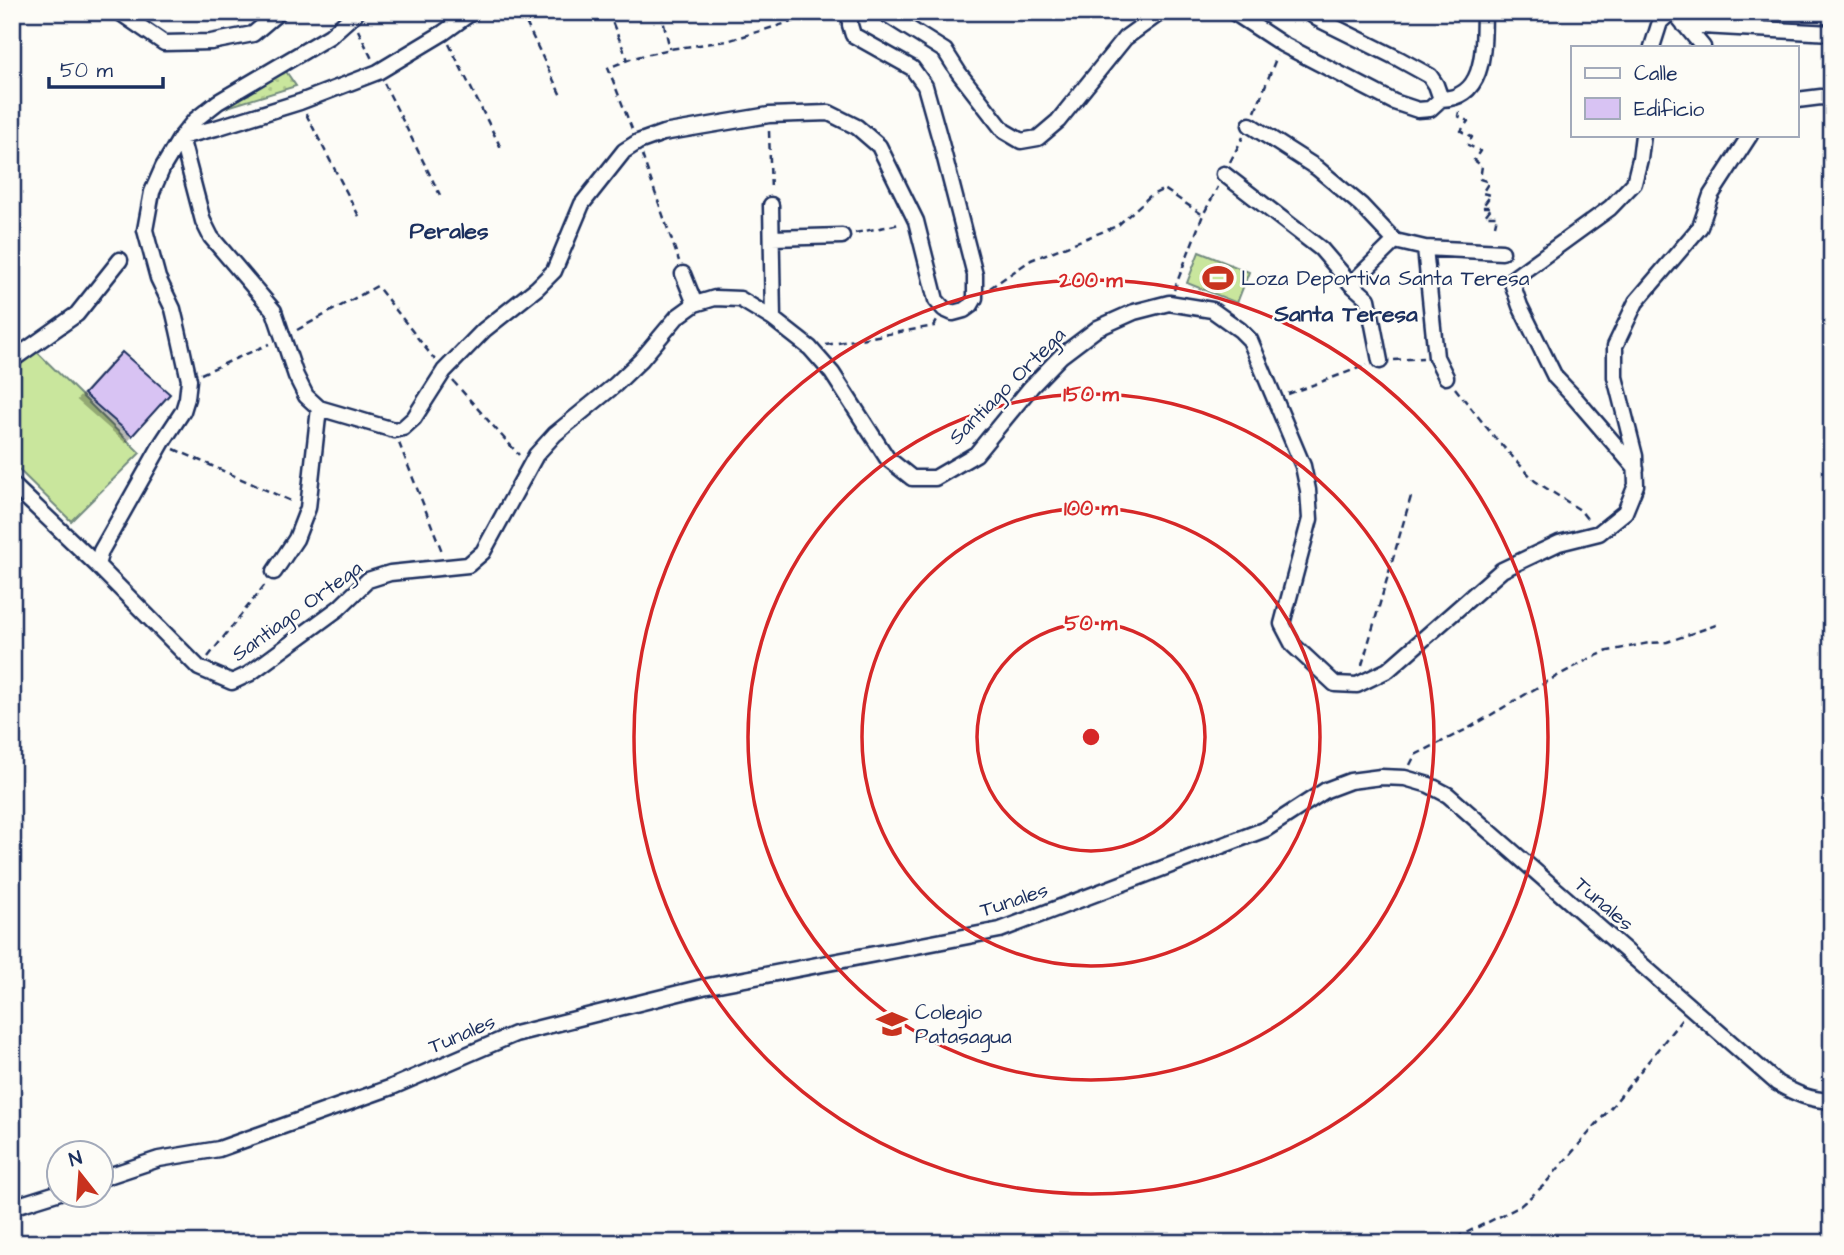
<svg xmlns="http://www.w3.org/2000/svg" width="1844" height="1255" font-family="'Architects Daughter',sans-serif">
<defs>
<pattern id="grass-dots" width="8" height="8" patternUnits="userSpaceOnUse" patternTransform="scale(1.75)"><rect width="8" height="8" fill="#c9e69d"/><path d="M2 2h.1M6 6h.1" fill="none" stroke="#acc68a" stroke-width="1.8" stroke-linecap="round"/></pattern>
<filter id="shadow"><feDropShadow dx="-6" dy="6" stdDeviation="0" flood-color="#0004"/></filter>
</defs>
<rect width="100%" height="100%" fill="#fdfcf7"/>
<filter id="ink" filterUnits="userSpaceOnUse"><feTurbulence type="fractalNoise" baseFrequency=".0143" numOctaves="2"/><feDisplacementMap in="SourceGraphic" scale="14" xChannelSelector="R" yChannelSelector="G"/><feConvolveMatrix kernelMatrix="1 2 1 2 8 2 1 2 1" color-interpolation-filters="sRGB"/></filter>
<g filter="url(#ink)">
<path fill="url(#grass-dots)" stroke="#728a7e" stroke-width="2" d="M285,70L296,86L224,108Z"/>
<path fill="#c9e69d" stroke="#728a7e" stroke-width="2" d="M1199,252L1249,272L1237,303L1187,283Z
M31,346L140,453L71,521L12,463V365Z"/>
<path fill="#d8c3f3" stroke="#1b2f5e" stroke-width="2" filter="url(#shadow)" d="M122,352L170,394L132,436L84,394Z"/>
<g fill="none" stroke-linecap="round" stroke-linejoin="round">
<g stroke="#1b2f5e" stroke-width="19">
<path id="minor" d="M119,12L164,43L211,42L253,34L279,12
M472,12L443,33L378,72L300,102L216,128L181,137L203,221L211,237L274,311L296,376L306,396L319,408L394,430L403,428L414,418L444,371L484,330L537,288L554,271L582,204L624,151L638,142L663,133L769,115L829,113L857,127L879,146L916,221L936,300L944,309L953,313L964,310L971,305L975,298V275L941,143L925,86L912,68L853,35L850,25V15L853,12
M883,12L945,51L959,73L1004,131L1021,141L1038,138L1058,121L1125,38L1161,12
M1233,12L1282,44L1394,102L1418,110L1430,109L1441,99L1436,85L1430,76L1399,59L1318,19L1308,12
M1674,12L1703,47
M1684,25L1832,33
M1652,47L1660,22L1671,12
M1441,99C1487,98 1483,46 1484,12
M1797,100L1821,97L1832,99
M1250,125L1317,168L1361,205L1395,241L1425,248L1502,252
M1224,174L1321,249L1351,284L1368,299L1380,361
M771,205L773,319
M772,238L842,236
M1425,248L1436,357L1446,377
M683,274L695,304
M1351,284L1395,241
M12,360L77,314L120,260
M1636,469L1575,398L1555,377L1520,306L1511,280L1610,208L1634,183L1640,159L1643,135
M12,484L97,565L199,668L232,682L249,674L339,608L368,580L390,573L468,565L483,552L536,455L555,434L615,385L641,360L677,317L695,304L715,298L740,299L773,319L810,348L832,373L887,458L912,478H935L976,454L1031,387L1061,356L1098,328L1134,312L1169,303L1212,310L1240,330L1250,340L1303,466L1308,490L1310,519L1282,624L1293,645L1335,684L1357,685L1388,670L1502,570L1559,543L1599,533L1625,512L1636,485L1635,456L1615,377V346L1636,302L1700,227L1711,195L1750,135
M97,565L101,551L162,443L183,411L187,398L189,380L178,330L173,309L158,278L145,230L152,192L163,167L181,137L195,120L218,102L330,36L357,12
M274,572L296,539L308,508L319,408
M102,1178L159,1159L219,1149L392,1087L515,1034L703,987L1000,930L1266,829L1326,790L1350,781L1381,777L1405,778L1429,785L1448,795L1777,1083C1796,1094 1810,1100 1832,1101
M12,1207L60,1192"/>
</g>
<path stroke="#1b2f5e" stroke-width="2.5" stroke-dasharray="7 5" stroke-linecap="butt" d="M521,12L562,98
M608,12L628,60
M661,12L670,49
M358,30L372,59
M449,44L502,150
M384,83L440,195
M1255,112L1277,56
M1459,112L1458,116L1468,121L1461,131L1472,137L1468,145L1480,151L1474,160L1482,166L1480,179L1489,182L1482,193L1491,195L1482,207H1492L1485,216H1497L1495,225
M306,114L361,220
M632,129L608,68L633,58L670,49L727,41L824,12
M769,131L771,191
M642,155L679,261
M1230,162L1243,137
M855,233L900,224
M990,288L1031,260L1117,226L1150,196L1164,189L1203,215
M1174,290L1203,215L1218,187
M297,330L377,286L435,360
M826,345L934,326L937,321
M1394,360L1423,358
M201,374L269,344
M453,381L519,455
M1455,388L1496,439L1535,481L1580,510L1588,520
M1288,394L1367,365
M399,443L443,554
M174,449L293,502
M208,657L267,582
M1362,665L1412,493
M1410,765L1415,755L1469,728L1548,681L1589,659L1608,651L1649,643L1667,642L1719,624
M1445,1243L1519,1207L1543,1186L1614,1104L1683,1018"/>
<use href="#minor" stroke="#fdfcf7" stroke-width="14"/>
</g>
</g>
<g fill="none" stroke="#d62828" stroke-width="3.5">
<circle cx="1091" cy="737" r="114"/>
<circle cx="1091" cy="737" r="229"/>
<circle cx="1091" cy="737" r="343"/>
<circle cx="1091" cy="737" r="457"/>
</g>
<defs>
<g id="stadium-bare" transform="scale(2.415)"><path d="M0-5a6.5 5 0 1 0 0 10a6.5 5 0 1 0 0-10ZM-3.5-1.8h7v3.6h-7Z" fill="#c8321e" stroke="#fdfcf7" stroke-width="2.5" paint-order="stroke"/></g>
<g id="school-bare" transform="scale(2.415)"><path d="M0-5L7-2L0 1L-7-2ZM-4 1L0 2.5L4 1V4Q0 6-4 4Z" fill="#c8321e" stroke="#fdfcf7" stroke-width="2.5" paint-order="stroke"/></g>
</defs>
<g fill-rule="evenodd">
<use href="#stadium-bare" x="1218" y="278"/>
<use href="#school-bare" x="892" y="1024"/>
</g>
<g text-anchor="middle" dominant-baseline="central" stroke-width="5" stroke-linejoin="round" paint-order="stroke">
<g font-size="21" fill="#1b2f5e" stroke="#fdfcf7" text-anchor="start">
<text x="1241" y="278">Loza Deportiva Santa Teresa</text>
<text x="915" y="1012">Colegio<tspan x="915" dy="24">Patasagua</tspan></text>
</g>
<g font-size="21" fill="#1b2f5e" stroke="#fdfcf7">
<text transform="translate(1007 386) rotate(-45)">Santiago Ortega</text>
<text transform="translate(297 611) rotate(-36)">Santiago Ortega</text>
<text transform="translate(1014 900) rotate(-18)">Tunales</text>
<text transform="translate(1604 904) rotate(41)">Tunales</text>
<text transform="translate(462 1034) rotate(-23)">Tunales</text>
</g>
<g font-size="23" font-weight="bold" fill="#1b2f5e" stroke="#fdfcf7">
<text x="449" y="231">Perales</text>
<text x="1346" y="314">Santa Teresa</text>
</g>
</g>
<circle cx="1091" cy="737" r="10" fill="#d62828" stroke="#fdfcf7" stroke-width="3.5"/>
<g font-size="21" text-anchor="middle" font-weight="bold" fill="#d62828" stroke="#fdfcf7" stroke-width="5" stroke-linejoin="round" paint-order="stroke">
<text x="1091" y="287">200 m</text>
<text x="1091" y="401">150 m</text>
<text x="1091" y="515">100 m</text>
<text x="1091" y="630">50 m</text>
</g>
<rect width="1844" height="1255" fill="none" stroke="#fdfcf7" stroke-width="42"/>
<rect x="21" y="21" width="1802" height="1213" fill="none" stroke="#1b2f5e" stroke-width="2.5" filter="url(#ink)"/>
<rect x="1571" y="46" width="228" height="91" fill="#fdfcf7" stroke="#a3aaba" stroke-width="2"/>
<rect x="1585" y="68" width="35" height="10" fill="#fdfcf7" stroke="#a3aaba" stroke-width="2"/>
<text x="1634" y="80" font-size="21" fill="#1b2f5e">Calle</text>
<rect x="1585" y="98" width="35" height="21" fill="#d8c3f3" stroke="#a3aaba" stroke-width="2"/>
<text x="1634" y="116" font-size="21" fill="#1b2f5e">Edificio</text>
<g transform="translate(80 1174) rotate(343)"><circle r="33" fill="#fdfcf7" stroke="#a3aaba" stroke-width="2"/>
<path d="M0-5L12 26L0 18L-12 26Z" fill="#c8321e"/>
<text y="-10" font-size="19" font-weight="bold" text-anchor="middle" fill="#1b2f5e">N</text>
</g>
<path d="M49 77v10h114v-10" fill="none" stroke="#1b2f5e" stroke-width="3.5"/>
<text x="60" y="77" font-size="21" fill="#1b2f5e" stroke="#fdfcf7" stroke-width="5" paint-order="stroke">50 m</text>
</svg>
